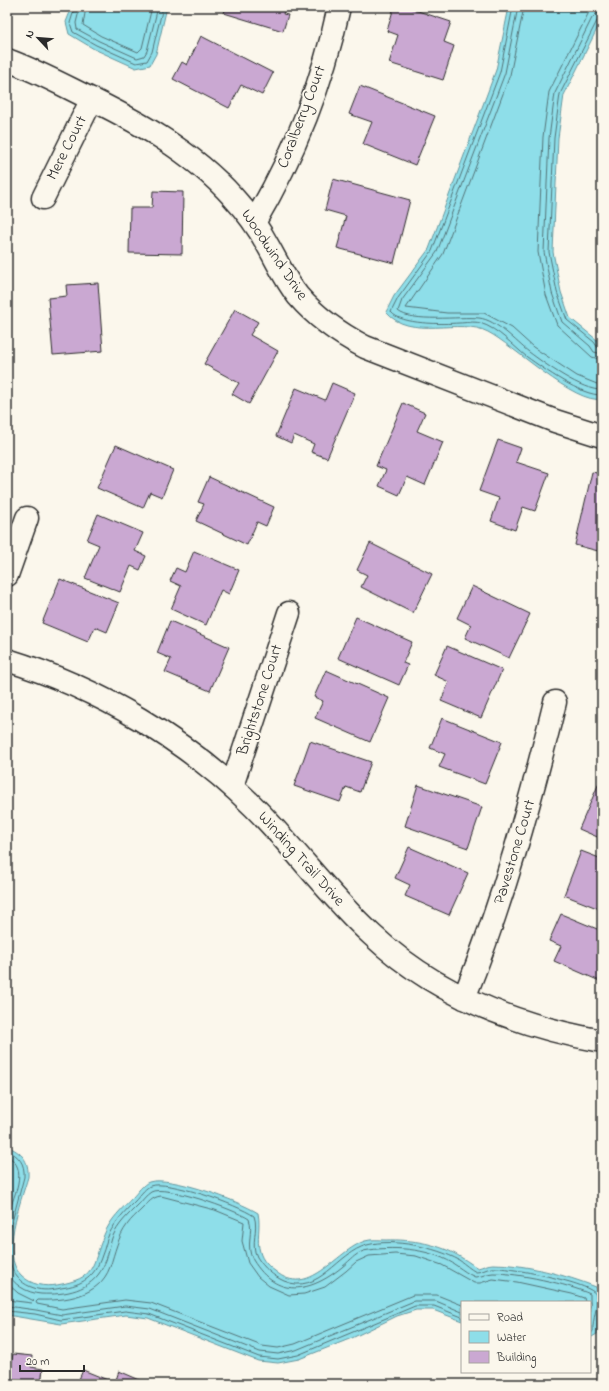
<svg xmlns="http://www.w3.org/2000/svg" width="609" height="1391" font-family="'Indie Flower',sans-serif">
<rect width="100%" height="100%" fill="#fbf7ec"/>
<filter id="ink" filterUnits="userSpaceOnUse"><feTurbulence type="fractalNoise" baseFrequency=".025" numOctaves="2"/><feDisplacementMap in="SourceGraphic" scale="8" xChannelSelector="R" yChannelSelector="G"/><feConvolveMatrix kernelMatrix="1 2 1 2 8 2 1 2 1" color-interpolation-filters="sRGB"/></filter>
<g filter="url(#ink)">
<path fill="#8edee9" stroke="#66969d" d="M72,7H167L156,54L150,65L136,68L94,49L69,34L66,22Z
M509,7H602V19L564,95L558,138L553,252L561,292L570,318L597,340L602,348V399C575,405 513,345 488,332C460,317 410,341 386,312L394,296L429,249L496,70Z
M7,1146C22,1153 29,1160 28,1177C21,1201 0,1255 21,1275C31,1285 44,1287 57,1285C97,1278 91,1267 104,1235C110,1219 122,1209 133,1197C137,1193 143,1184 149,1182C170,1175 239,1201 258,1213C261,1227 256,1239 260,1252C262,1260 269,1267 275,1271C309,1300 335,1251 365,1241C371,1239 379,1240 386,1240C411,1239 441,1244 462,1258C468,1261 472,1265 478,1268C482,1267 488,1264 493,1264C525,1264 566,1275 596,1287L600,1294L597,1334L590,1338V1302H462V1321L433,1310H416L397,1316L352,1338L299,1359L278,1363L258,1361L148,1318L126,1315L61,1324L7,1315Z"/>
<g fill="none" stroke-linecap="round" stroke-linejoin="round">
<path stroke="#537377" stroke-width="1" d="M75,7L70,23L73,32L96,45L136,63L147,61L152,52L163,7
M80,7L76,23L77,29L99,41L137,58L144,56L147,51L158,7
M86,7L83,25L101,36L138,52L142,48L152,7
M513,7L500,72L432,251L398,298L391,312C401,325 443,324 459,323C465,323 474,321 480,323C499,329 512,345 527,357C544,369 581,396 602,395
M518,7L505,73L437,252L402,300L398,311C412,323 460,316 479,318C497,320 516,342 529,352C545,364 582,391 602,390
M524,7L510,75L443,254L406,308L447,313H484L512,328L533,347L577,376L597,384H602
M600,7L593,9L588,14L549,92L543,137L538,252L546,295L557,325L592,357L602,360
M602,13L596,14L592,18L555,93L549,138L544,252L552,293L562,322L590,346L594,352L602,354
M602,18L597,21L560,94L554,138L549,252L557,292L567,320L594,342L598,348L602,349
M7,1150C19,1156 25,1163 24,1177L7,1241
M7,1156C31,1168 12,1198 7,1218
M7,1242C9,1263 12,1281 34,1288C42,1291 53,1290 61,1288C83,1285 95,1277 102,1255C105,1248 106,1241 109,1234C116,1221 124,1212 135,1201C139,1197 144,1189 150,1186C167,1179 238,1205 254,1216C259,1229 250,1244 257,1257C264,1268 273,1276 284,1281C319,1296 338,1252 367,1245C393,1238 435,1247 459,1260C465,1264 470,1269 476,1272C482,1272 486,1269 491,1268C505,1266 593,1283 596,1295C599,1306 592,1320 593,1331L590,1335
M7,1272C13,1284 26,1293 41,1294C65,1295 91,1291 103,1267C108,1258 109,1247 112,1238C118,1224 128,1215 138,1205C142,1201 146,1195 151,1192C164,1184 236,1210 249,1219C254,1231 245,1246 253,1260C277,1299 310,1293 342,1267C351,1260 357,1251 369,1250C397,1246 433,1249 457,1266C463,1270 468,1274 475,1277C482,1277 487,1273 493,1273C518,1273 568,1284 590,1294V1307
M7,1283L18,1293L34,1301L32,1303L7,1300
M462,1305L437,1295H413L295,1344L278,1348L262,1346L151,1303L125,1300L62,1309L37,1304L36,1302L38,1300C65,1301 99,1297 110,1267C115,1252 118,1237 127,1225C131,1219 137,1214 142,1209C148,1203 152,1197 161,1196L215,1210L244,1222L242,1241L248,1263L258,1277L269,1286L289,1295L304,1294L325,1287L346,1271L356,1262L369,1256L395,1254L416,1256L442,1265L474,1283H480L493,1279L517,1282L572,1294L584,1298L585,1302
M7,1306L36,1310L62,1315L125,1306L150,1309L260,1352L278,1354L296,1350L414,1301H436L462,1312
M7,1311L35,1314L61,1320L125,1311L149,1314L259,1357L278,1359L298,1355L415,1306H434L462,1317"/>
</g>
<path fill="#caa8d2" stroke="#2b2b2b" d="M226,7H285L283,14L288,15L283,31L224,13Z
M394,7H406L451,22L444,42L454,46L443,80L389,63L398,35L387,31Z
M201,36L273,73L262,95L241,85L229,108L173,79L182,62L187,65Z
M360,86L435,116L415,165L363,144L372,122L349,114Z
M333,179L410,200L394,263L337,248L346,216L325,210Z
M153,191L183,192L182,254L129,253L130,208H152Z
M98,283L103,351L53,355L48,298L67,296L66,285Z
M235,309L258,322L250,335L278,351L249,404L232,394L239,383L204,364Z
M332,383L355,393L327,458L311,452L314,444L294,435L291,443L276,436L296,388L325,400Z
M403,403L425,413L417,431L443,442L425,485L407,477L399,495L379,486L386,470L376,466Z
M498,440L521,448L516,462L549,473L535,511L523,507L515,530L491,521L499,498L479,491Z
M116,445L173,470L162,497L150,492L143,508L97,488Z
M592,472L602,474V552L575,545Z
M209,477L274,507L266,526L257,522L247,545L196,521L204,504L198,502Z
M98,514L143,533L135,551L146,556L140,570L131,566L120,592L85,578L99,545L87,540Z
M370,543L432,574L413,613L361,587L367,575L357,570Z
M194,551L239,570L229,594L221,590L206,625L171,609L181,586L170,581L176,568L185,572Z
M60,579L119,603L107,632L95,627L88,642L42,623Z
M472,586L530,614L509,658L465,638L471,625L457,618Z
M356,617L412,642L403,663L408,665L399,685L338,658Z
M170,621L229,647L210,691L165,672L171,659L157,653Z
M447,646L502,670L481,718L441,701L449,682L434,675Z
M326,670L389,698L370,742L315,718L323,701L314,697Z
M442,718L502,742L485,784L439,767L445,754L430,748Z
M310,741L371,762L360,792L346,787L340,802L294,786Z
M599,783L602,785V839L579,829Z
M418,785L482,807L468,848L405,826Z
M409,847L468,873L449,915L405,896L410,885L395,878Z
M581,851L602,859V910L564,895Z
M561,914L602,931V982L554,961L561,946L549,941Z
M13,1354L32,1356L31,1367L43,1369L41,1384H7V1365H11Z
M83,1370L115,1383L119,1371L149,1384H77Z"/>
<g fill="none" stroke-linecap="round" stroke-linejoin="round">
<g stroke="#2b2b2b" stroke-width="25">
<path id="minor" d="M7,60C32,69 55,81 79,93C135,120 191,150 233,197C246,211 258,227 267,244C277,261 285,280 298,296C317,318 340,334 365,347L555,421L602,436
M43,198L92,99
M254,223C293,157 323,82 339,7
M7,575L27,518
M7,660C98,688 187,740 254,807C295,848 329,896 372,935C435,994 518,1026 602,1041
M232,786L289,613
M464,998C503,902 530,803 555,702"/>
</g>
<use href="#minor" stroke="#fbf7ec" stroke-width="22"/>
</g>
</g>
<g text-anchor="middle" dominant-baseline="central" stroke-width="4" stroke-linejoin="round" paint-order="stroke">
<g font-size="16" fill="#2b2b2b" stroke="#fbf7ec">
<text transform="translate(302 117) rotate(-69)">Coralberry Court</text>
<text transform="translate(67 148) rotate(-63)">Mere Court</text>
<text transform="translate(274 255) rotate(56)">Woodwind Drive</text>
<text transform="translate(260 700) rotate(-72)">Brightstone Court</text>
<text transform="translate(515 852) rotate(-73)">Pavestone Court</text>
<text transform="translate(301 859) rotate(48)">Winding Trail Drive</text>
</g>
</g>
<rect width="609" height="1391" fill="none" stroke="#fbf7ec" stroke-width="24"/>
<rect x="12" y="12" width="585" height="1367" fill="none" stroke="#2b2b2b" stroke-width="1.5" filter="url(#ink)"/>
<rect x="461" y="1301" width="130" height="72" fill="#fbf7ec" stroke="#a8a59f"/>
<rect x="469" y="1314" width="20" height="6" fill="#fbf7ec" stroke="#a8a59f"/>
<text x="497" y="1321" font-size="12" fill="#2b2b2b">Road</text>
<rect x="469" y="1331" width="20" height="12" fill="#8edee9" stroke="#a8a59f"/>
<text x="497" y="1341" font-size="12" fill="#2b2b2b">Water</text>
<rect x="469" y="1351" width="20" height="12" fill="#caa8d2" stroke="#a8a59f"/>
<text x="497" y="1361" font-size="12" fill="#2b2b2b">Building</text>
<g transform="translate(38 38) rotate(296)" stroke="#fbf7ec" stroke-width="3" paint-order="stroke">
<path d="M0-3L7 15L0 10L-7 15Z" fill="#2b2b2b"/>
<text y="-6" font-size="11" font-weight="bold" text-anchor="middle" fill="#2b2b2b">N</text>
</g>
<path d="M20 1365v6h64v-6" fill="none" stroke="#2b2b2b" stroke-width="2"/>
<text x="26" y="1365" font-size="12" fill="#2b2b2b" stroke="#fbf7ec" stroke-width="3" paint-order="stroke">20 m</text>
</svg>
